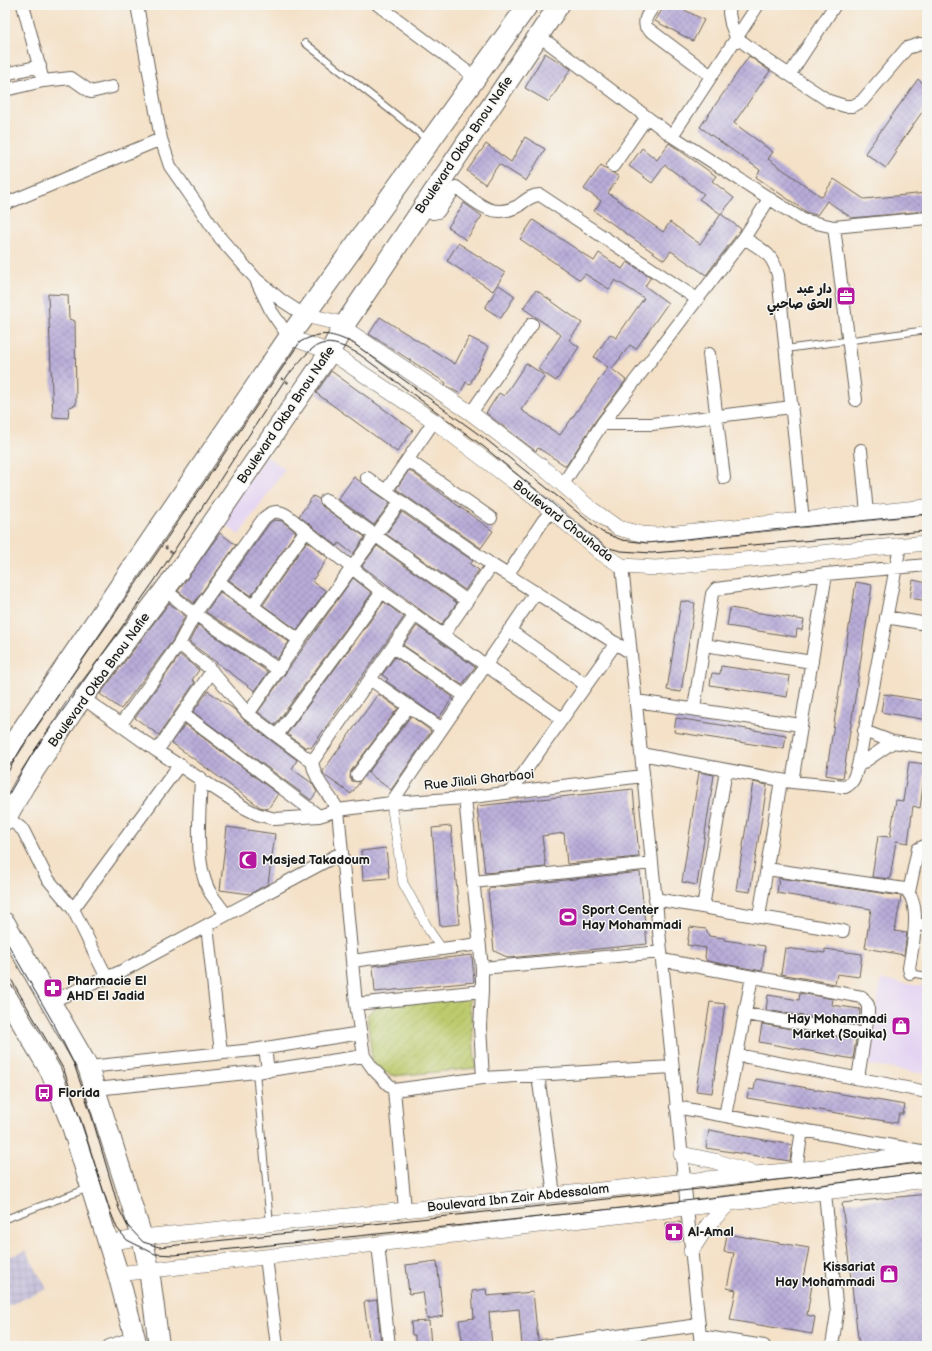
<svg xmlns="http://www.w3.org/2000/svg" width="932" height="1351" font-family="'Balsamiq Sans','Playpen Sans Arabic',sans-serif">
<defs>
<pattern id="industrial-grid" width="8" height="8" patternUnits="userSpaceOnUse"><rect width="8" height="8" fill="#c6c0da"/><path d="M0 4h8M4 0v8" fill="none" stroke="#aaa4ba"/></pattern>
<pattern id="garden-furrows" width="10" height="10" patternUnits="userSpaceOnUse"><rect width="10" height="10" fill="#bdcb6e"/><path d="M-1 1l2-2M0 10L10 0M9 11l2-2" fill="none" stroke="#a2ae5f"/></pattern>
<pattern id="building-cross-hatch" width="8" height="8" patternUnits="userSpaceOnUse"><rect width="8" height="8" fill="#b8acd8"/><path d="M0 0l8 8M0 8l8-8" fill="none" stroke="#9e93b9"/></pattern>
</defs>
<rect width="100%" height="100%" fill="#f6f6f2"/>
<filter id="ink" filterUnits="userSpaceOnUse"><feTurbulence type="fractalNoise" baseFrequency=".025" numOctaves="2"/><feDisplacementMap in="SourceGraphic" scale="8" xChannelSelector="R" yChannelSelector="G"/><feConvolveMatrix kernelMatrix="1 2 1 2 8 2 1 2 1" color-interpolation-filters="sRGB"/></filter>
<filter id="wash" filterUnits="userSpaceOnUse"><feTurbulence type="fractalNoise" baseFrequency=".012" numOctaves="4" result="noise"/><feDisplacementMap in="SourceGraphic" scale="16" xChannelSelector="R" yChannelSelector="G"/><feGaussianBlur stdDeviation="0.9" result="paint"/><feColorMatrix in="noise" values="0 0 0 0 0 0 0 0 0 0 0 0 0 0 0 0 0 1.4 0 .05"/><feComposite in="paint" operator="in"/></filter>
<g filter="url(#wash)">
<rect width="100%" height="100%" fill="#f4e1c7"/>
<path fill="#e4d3f2" d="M266,456L285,469L239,535L221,522Z
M881,980L927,987V1074L868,1065Z"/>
<path fill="url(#industrial-grid)" d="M26,1251L47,1289L5,1307V1258Z"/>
<path fill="url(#garden-furrows)" stroke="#6c7445" d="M469,996L476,1068L395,1076L373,1068L367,1015L378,1005Z"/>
<g id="blocks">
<path fill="url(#building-cross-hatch)" d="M665,5H675L704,20L693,41L655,21Z
M545,53L571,69L549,102L525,88Z
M749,56L770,71L734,123L773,152L768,159L822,197L834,179L864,199L927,193V211L852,218L827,201L817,215L808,213L756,177L760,170L700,127Z
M918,79L927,87V105L895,151L897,152L886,168L865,153Z
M525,137L545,149L526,181L499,164L485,184L467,171L486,144L511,162Z
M669,143L716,176L712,181L734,198L721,214L699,199L704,194L665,165L652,183L629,166L642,148L657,160Z
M601,165L619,177L608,193L663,232L670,222L700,244L721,214L741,229L706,275L671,251L664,260L594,211L601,201L584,189Z
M464,203L482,216L466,240L448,227Z
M533,220L594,261L599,253L622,269L627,262L651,277L645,286L668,303L636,349L630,345L612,369L626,380L596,420L566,466L538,448L536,451L534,450L486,413L499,393L504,396L526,363L545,376L521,410L560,435L608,367L594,357L610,334L616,338L644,298L615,280L609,289L585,274L580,280L520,239Z
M458,243L505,273L493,291L447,261Z
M499,285L515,296L501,318L485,308Z
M536,290L582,323L569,340L579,347L556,381L538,369L561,335L523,308Z
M48,294L68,295L69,319L75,321L76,405L69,407L68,418L53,417Z
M380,317L455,364L469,337L489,347L470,384L466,382L460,394L445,385L446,383L369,334Z
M331,371L413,430L397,452L316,393Z
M409,470L493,531L481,548L396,489Z
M354,477L390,503L374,525L338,499Z
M313,496L319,499L322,506L365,537L353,554L339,543L337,546L299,516Z
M402,512L473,561L470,564L479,570L465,590L386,534Z
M274,520L282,521L296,532L251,596L229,580L270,523Z
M220,533L236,545L194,603L178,591Z
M307,541L328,558L312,581L326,591L297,630L263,605Z
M377,546L457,603L441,625L362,566Z
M353,578L372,593L275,725L258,712Z
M913,580L927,583V601L910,598Z
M856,582L872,585L843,778L826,775Z
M220,592L289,642L277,659L206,612Z
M681,601L695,603L681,692L667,690Z
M384,602L404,617L311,748L308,746L306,748L287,734Z
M169,603L185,616L173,640L121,709L100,694Z
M730,608L804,620L802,630L797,629L796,637L727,626Z
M198,625L268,672L255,691L189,642Z
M417,626L475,667L462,685L403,645Z
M180,655L199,670L192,680L195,682L159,735L135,718Z
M395,657L453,697L439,718L386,681L388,679L382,675Z
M721,666L790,676L787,697L710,685L712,673L720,674Z
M208,691L235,710L244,720L297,760L292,769L312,783L317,792L311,800L193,712Z
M378,694L398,708L351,771L350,778L352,781L360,782L351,794L324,775L323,771Z
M884,694L927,701V720L881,712Z
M411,716L431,731L391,790L368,773Z
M676,718L786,735L784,749L674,732Z
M185,724L278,794L268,809L260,807L172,743Z
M909,762L926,764L920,808L913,806L908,843L896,841L890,879L872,877L878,836L890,837L896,800L903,801Z
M699,772L714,775L697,885L682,882Z
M753,782L767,785L750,892L736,890Z
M633,789L639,856L638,857L567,864L564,833L542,836L546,867L485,873L477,806Z
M451,826L460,924L440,926L432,828Z
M227,827L275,834L268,884L250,894L220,890Z
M386,848L389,878L363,880L361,851Z
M640,872L647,944L509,958L494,951L488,890L491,888Z
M779,878L901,896L895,931L907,933L904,955L865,948L871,909L777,893Z
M690,927L706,929L709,936L724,938V940L765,946L762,971L707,961L705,957L706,948L687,945Z
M785,948L825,953V949L862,954L859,977L837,974L835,984L781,974Z
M472,955L474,982L375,992L373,966Z
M800,993L833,999L832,1005L860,1009L859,1025L766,1010L768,995L799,1000Z
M710,1002L725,1004L712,1093L696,1091Z
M762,1024L856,1040L853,1059L759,1042Z
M756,1079L905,1105L903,1114H899L897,1123L747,1098L749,1089L754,1090Z
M709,1130L792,1145L790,1161L706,1148Z
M927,1194V1346H859L842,1203Z
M680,1222L681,1240L668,1241L666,1223Z
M727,1234L809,1248L802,1283L812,1285L807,1315L815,1317L812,1334L730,1320L736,1290L727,1288L734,1253L724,1252Z
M437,1261L443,1316L427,1319L423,1292L409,1294L406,1265Z
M486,1289L487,1296L533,1292L538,1341L536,1345L522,1346L519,1309L489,1312L492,1346H463L459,1320L474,1318L472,1291Z
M377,1300L381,1346H370L364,1302Z
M429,1321L431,1346H415V1335H412L411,1322Z"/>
</g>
</g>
<g filter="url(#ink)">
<use href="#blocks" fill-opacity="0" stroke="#686158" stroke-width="1"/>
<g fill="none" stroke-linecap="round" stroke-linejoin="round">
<g stroke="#686158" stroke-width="8">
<path id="service" d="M305,43L428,140
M785,349L927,330
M910,973L927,976
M256,1072L270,1224
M5,1219L89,1188"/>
</g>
<g stroke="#686158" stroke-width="10">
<path id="pedestrian" d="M391,803L403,883L430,932L442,949"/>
</g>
<g stroke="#686158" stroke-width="14">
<path id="minor" d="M23,5L43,81
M137,5L161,139
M378,5L476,78
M654,5C650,12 643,18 646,27L710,75
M730,5L729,13L731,24L736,37L761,56L829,101L845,106H853L862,101L907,48L920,44L927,45
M538,35L672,136L803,220L834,227L927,218
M5,74L40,66
M790,74L835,5
M5,90L43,81L71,78L91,92L112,87
M672,136L758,5
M613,166L647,117
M5,204L161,139L170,166L221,239L256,279L281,300L304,315
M423,207L433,213L438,212L456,187C476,202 492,220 518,206C525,201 531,195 540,195L697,299
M834,227L856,400
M744,238C762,250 772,252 778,275L803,521
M257,282L271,311L289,337
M709,354L724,478
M471,413L532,324
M602,424H652L792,407
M861,450L867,513
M408,460L491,518
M367,478L492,565L631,653
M563,484L602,424L744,238L769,199
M386,491L434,421
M326,500L467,601
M622,566L701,1346
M508,574L543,521L552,511
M219,582L299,640
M165,590L195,614L279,670
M252,607L306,530
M886,617L927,624
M509,630L586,685
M444,634L492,565
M179,644L208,667L248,714L312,762
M704,645L812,662
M393,647L465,696
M371,680L442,729
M83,698L157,751L245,808L257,814L275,819L319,816L338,810L391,803L465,798L643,776
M636,701L801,725
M694,708L712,594L716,589L826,574L927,565
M184,714L319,816
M248,714L299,640L400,502
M121,724L179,644L195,614L264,518C273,510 279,510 289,517L382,592L562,719
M864,731L893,742
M278,734L382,592
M157,751L212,671
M641,754L792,782L845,787C854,783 855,775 858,766L900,546
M858,766L893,742L927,747
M357,775L409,706
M201,778C200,812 193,865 211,894C216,901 221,908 226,914
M792,782L826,574
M511,791L616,643
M465,798L482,968V991L480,1027L483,1078
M391,803L536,592
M7,817L23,830L47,878L73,909
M767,869L905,889C923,904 912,948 909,968L910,973
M473,882L652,863
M909,892L918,849L927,845
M655,899L843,931
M703,907L726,770
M759,917L781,780
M915,923L927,926
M207,925L221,1053
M662,960L862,997L868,1005V1014L858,1078
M352,961L479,944
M482,968L661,952
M107,978L73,909L180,764
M52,1001L120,972L341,853
M356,1004L482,991
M745,1014L865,1034
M265,1048L268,1071
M737,1055L927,1092
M88,1067L253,1050L361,1033
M538,1075L554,1195
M96,1089L256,1072L364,1056
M394,1090L483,1078L672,1067
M676,1107L802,1130L796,1170
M725,1116L752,977
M802,1130L921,1151
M825,1193L837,1313L832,1346
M405,1209L394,1090L374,1070L364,1056L356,1004L338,810C328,792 316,783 312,762L415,615
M378,1244L389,1346
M266,1257L277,1346
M700,1336L764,1346
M109,1346L135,1337
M543,1346L699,1325"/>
</g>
<g stroke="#686158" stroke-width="16">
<path id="tertiary" d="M304,315L335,322L471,413L541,466L590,508L618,528L641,534L657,535L927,507
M289,337L330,352L434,421L552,511L601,553L622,566L656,568L927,543
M681,1154L715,1161L749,1172
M108,1243L142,1237L824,1167L927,1153
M691,1251L708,1225L729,1203
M118,1274L927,1180"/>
</g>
<g stroke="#686158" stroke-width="22">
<path id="primary" d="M5,755L289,337L528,5
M5,820L24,786L75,708L185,563L330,352L343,327L559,5
M5,923L88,1067L142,1237L149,1269L159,1346
M5,994L51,1072L72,1126L118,1274L137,1346"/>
</g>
<path stroke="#686158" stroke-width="2.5" stroke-dasharray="3 3" stroke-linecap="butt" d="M281,378L290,384
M165,547L173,554"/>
<use href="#service" stroke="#fff" stroke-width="6"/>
<use href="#pedestrian" stroke="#fff" stroke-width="9"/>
<use href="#minor" stroke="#fff" stroke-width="12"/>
<use href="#tertiary" stroke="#fff" stroke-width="15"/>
<use href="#primary" stroke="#fff" stroke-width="20"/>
<path stroke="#1c1c1c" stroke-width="1" d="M5,777L22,747L144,572L300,342C323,330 331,334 353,343L488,441L602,532L622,540L647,543L927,514
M5,801L32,754L155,580L288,375C314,346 318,332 359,354L484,447L605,547L621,551L652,553L927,531
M5,939L54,1024L74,1064L91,1114L119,1209L127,1225L143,1242L159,1247L727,1186L927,1162
M5,969L64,1070L109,1208L117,1228L127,1240L155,1254L174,1255C425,1229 676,1204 927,1172"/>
</g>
</g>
<defs>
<g id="office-square" transform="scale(1)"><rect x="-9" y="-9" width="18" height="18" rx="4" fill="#b5179e" stroke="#f6f6f2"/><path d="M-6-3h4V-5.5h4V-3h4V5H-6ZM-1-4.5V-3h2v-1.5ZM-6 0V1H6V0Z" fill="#fff"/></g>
<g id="mosque-square" transform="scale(1)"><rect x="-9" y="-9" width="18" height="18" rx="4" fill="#b5179e" stroke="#f6f6f2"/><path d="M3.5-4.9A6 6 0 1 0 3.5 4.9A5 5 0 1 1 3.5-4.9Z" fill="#fff"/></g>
<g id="stadium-square" transform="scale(1)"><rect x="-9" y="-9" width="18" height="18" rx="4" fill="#b5179e" stroke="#f6f6f2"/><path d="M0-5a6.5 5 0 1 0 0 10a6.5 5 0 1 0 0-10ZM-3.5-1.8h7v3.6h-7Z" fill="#fff"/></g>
<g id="pharmacy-square" transform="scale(1)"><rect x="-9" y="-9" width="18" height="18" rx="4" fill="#b5179e" stroke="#f6f6f2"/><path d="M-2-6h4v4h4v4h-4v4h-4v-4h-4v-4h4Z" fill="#fff"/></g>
<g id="shop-square" transform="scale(1)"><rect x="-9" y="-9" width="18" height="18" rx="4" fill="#b5179e" stroke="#f6f6f2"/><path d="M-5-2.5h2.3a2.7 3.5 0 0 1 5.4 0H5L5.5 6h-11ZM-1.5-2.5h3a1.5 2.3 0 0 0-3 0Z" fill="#fff"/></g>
<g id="bus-square" transform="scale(1)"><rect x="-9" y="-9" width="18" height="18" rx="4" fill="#b5179e" stroke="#f6f6f2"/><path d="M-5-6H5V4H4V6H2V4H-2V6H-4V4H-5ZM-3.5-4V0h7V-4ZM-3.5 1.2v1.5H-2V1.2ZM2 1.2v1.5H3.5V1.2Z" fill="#fff"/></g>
</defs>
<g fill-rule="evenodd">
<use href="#office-square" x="846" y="296"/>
<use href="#mosque-square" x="248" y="860"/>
<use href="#stadium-square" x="568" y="917"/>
<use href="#pharmacy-square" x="53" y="988"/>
<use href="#shop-square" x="901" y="1026"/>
<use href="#bus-square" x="44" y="1093"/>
<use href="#pharmacy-square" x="674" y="1232"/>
<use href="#shop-square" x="889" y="1274"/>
</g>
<g text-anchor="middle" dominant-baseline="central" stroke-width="3" stroke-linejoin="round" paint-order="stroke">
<g font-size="13" fill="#1c1c1c" stroke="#f6f6f2">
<text transform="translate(464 145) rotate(-56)">Boulevard Okba Bnou Nafie</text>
<text transform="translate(286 415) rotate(-56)">Boulevard Okba Bnou Nafie</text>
<text transform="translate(563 521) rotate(38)">Boulevard Chouhada</text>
<text transform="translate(99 680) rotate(-54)">Boulevard Okba Bnou Nafie</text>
<text transform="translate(479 780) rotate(-6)">Rue Jilali Gharbaoi</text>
<text transform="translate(518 1198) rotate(-6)">Boulevard Ibn Zair Abdessalam</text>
</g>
<g font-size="13" font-weight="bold" fill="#1c1c1c" stroke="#f6f6f2" text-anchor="start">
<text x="832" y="289" text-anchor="end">دار عبد<tspan x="832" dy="15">الحق صاحبي</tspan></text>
<text x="262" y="860">Masjed Takadoum</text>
<text x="582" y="910">Sport Center<tspan x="582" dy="15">Hay Mohammadi</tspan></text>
<text x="67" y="981">Pharmacie El<tspan x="67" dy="15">AHD El Jadid</tspan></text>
<text x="887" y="1019" text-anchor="end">Hay Mohammadi<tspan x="887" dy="15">Market (Souika)</tspan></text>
<text x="58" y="1093">Florida</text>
<text x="688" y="1232">Al-Amal</text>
<text x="875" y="1267" text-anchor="end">Kissariat<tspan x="875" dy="15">Hay Mohammadi</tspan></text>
</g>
</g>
<rect width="932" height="1351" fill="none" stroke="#f6f6f2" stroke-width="20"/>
</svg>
